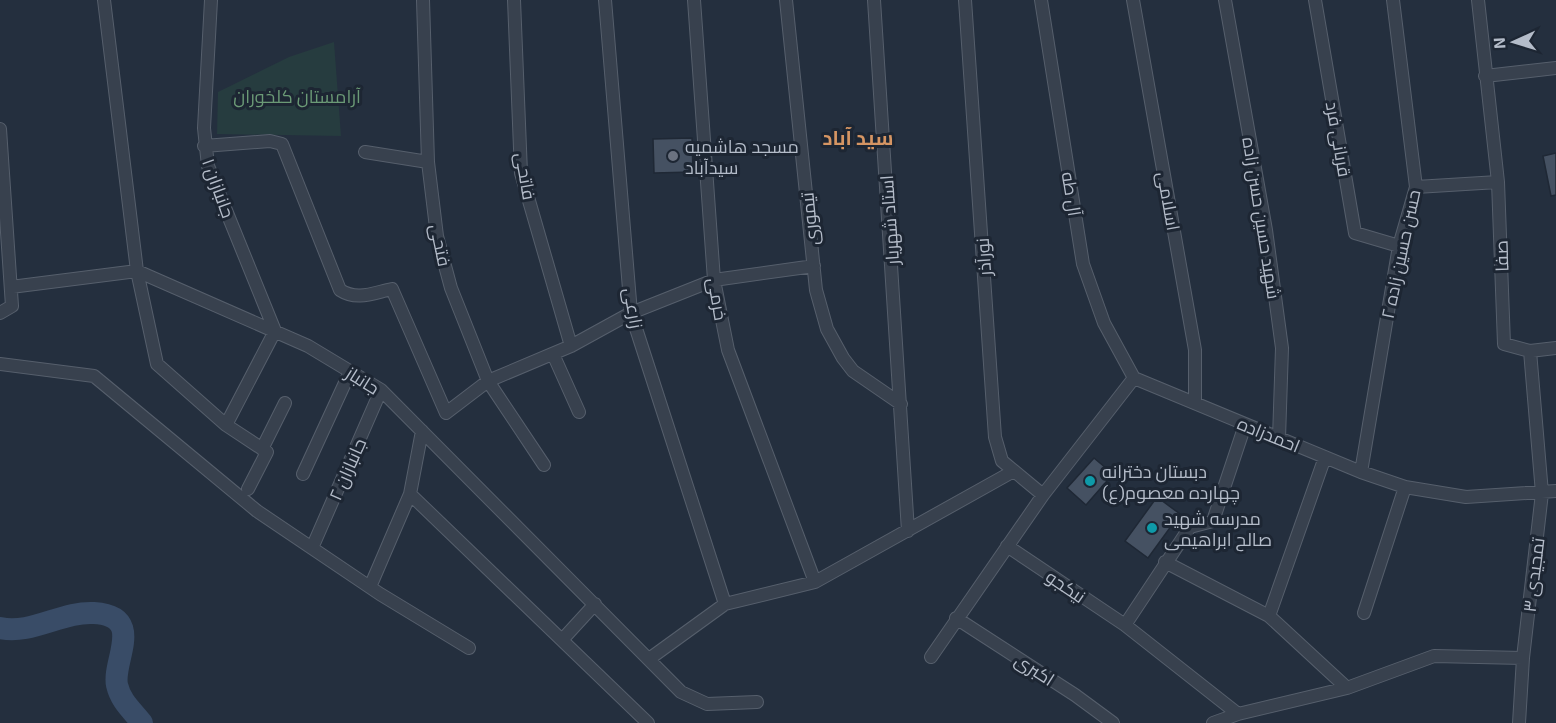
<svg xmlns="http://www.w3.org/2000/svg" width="1556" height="723" font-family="'Exo 2',Cairo,sans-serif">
<rect width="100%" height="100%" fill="#242f3e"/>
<path fill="#263c3f" d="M334,42L341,136L217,134L218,92L289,57Z"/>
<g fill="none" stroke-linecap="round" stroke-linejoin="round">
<path stroke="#394c67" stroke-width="22" d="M0,628C31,635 63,611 94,613C146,616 112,661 117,685C121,702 132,710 142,723"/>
</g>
<path fill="#455162" stroke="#1f2835" stroke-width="1.5" d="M692,138L693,172L654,173L653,139Z
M1556,153V195L1551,196L1543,156Z
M1094,458L1113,474L1086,505L1067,488Z
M1157,497L1180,514L1148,558L1125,541Z"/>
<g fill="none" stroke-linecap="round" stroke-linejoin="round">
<g stroke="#565f6c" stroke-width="14">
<path id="minor" d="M104,0L137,271L157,364L226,425L267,452L248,489
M211,0L204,128L208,166L275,331L226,425
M423,0L428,162L437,236L451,288L488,381L544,465
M514,0L521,173L571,346
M605,0L631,313L725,604
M694,0L714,280L728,350L815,582
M786,0L816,290L827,329L843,358L853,371L901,404
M874,0L908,531
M965,0L995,437L1002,461L1043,495
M1041,0L1083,264L1104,323L1134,378
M1133,0L1195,350V403
M1225,0L1266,230L1282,348L1279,438
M1315,0L1355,233L1399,246
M1478,0L1498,182L1504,344L1530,351L1542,493L1523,658L1519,723
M1485,76L1556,68
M0,129L12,306L0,313
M204,146L270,141L282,144L340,290C357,301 373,293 392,289L446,413L488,381L571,346L631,313L714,280L814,266
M365,152L428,162
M1416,187L1498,182
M137,271L308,346L381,390L681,692L707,704L757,702
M11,287L137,271
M1530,351L1556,348
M553,354L579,412
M0,364L94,376L257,511L380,594L469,648
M1134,378L1361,472L1405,487L1466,497L1556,491
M262,449L285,403
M1325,457L1269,616L1347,688
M1361,472L1399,246L1416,187L1393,0
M303,474L350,372
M410,494L648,723
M1007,546L1125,625L1238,714L1347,688L1434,656L1523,658
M312,548L381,390
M1165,562L1269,616
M370,587L410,494L422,431
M1364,613L1405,487
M956,618L1075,695L1113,723
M1125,625L1190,527L1213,521L1245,425
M562,640L595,604
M931,657L1043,495L1134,378
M649,659L725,604L815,582L1012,472
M1213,723L1238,714"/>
</g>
<use href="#minor" stroke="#38414e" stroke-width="12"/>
</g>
<circle fill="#6b7280" stroke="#1d2633" stroke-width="2" cx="673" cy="156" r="6"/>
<g fill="#0f9aa8" stroke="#1d2633" stroke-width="2">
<circle cx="1090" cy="481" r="6"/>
<circle cx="1152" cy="528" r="6"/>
</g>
<g text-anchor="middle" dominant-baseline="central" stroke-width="6" stroke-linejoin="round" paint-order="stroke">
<g font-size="18" fill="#6b9a76" stroke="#1d2633">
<text x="297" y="96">آرامستان کلخوران</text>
</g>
<g font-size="18" fill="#b4bcc9" stroke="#1d2633">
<text transform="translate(1339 139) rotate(80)">قربانی فرد</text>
<text transform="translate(526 176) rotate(80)">فاتحی</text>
<text transform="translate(219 188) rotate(70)">جانبازان ۱</text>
<text transform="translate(1072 194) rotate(81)">آل طه</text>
<text transform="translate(1169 201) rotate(80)">اسلامی</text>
<text transform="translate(1262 218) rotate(81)">شهید حسین حسن زاده</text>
<text transform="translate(809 219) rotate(-96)">تیموری</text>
<text transform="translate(889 220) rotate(-94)">استاد شهریار</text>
<text transform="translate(441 245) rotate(78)">فتحی</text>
<text transform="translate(1400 254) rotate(-78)">حسن حسین زاده ۲</text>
<text transform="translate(1501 256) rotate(-92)">صفا</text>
<text transform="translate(983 257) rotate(-94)">نورآذر</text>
<text transform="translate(718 299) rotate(80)">خرمی</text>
<text transform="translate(634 308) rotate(80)">زارعی</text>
<text transform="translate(363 380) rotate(32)">جانباز</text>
<text transform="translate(1269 434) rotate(22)">احمدزاده</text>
<text transform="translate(347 469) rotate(-66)">جانبازان ۲</text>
<text transform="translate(1533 575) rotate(-83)">تمجیدی ۳</text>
<text transform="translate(1066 586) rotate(34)">نیکجو</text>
<text transform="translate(1035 669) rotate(33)">اکبری</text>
</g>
<g font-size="18" fill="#b4bcc9" stroke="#1d2633" text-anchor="start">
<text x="685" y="146">مسجد هاشمیه<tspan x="685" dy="21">سیدآباد</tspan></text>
<text x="1102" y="471">دبستان دخترانه<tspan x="1102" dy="21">چهارده معصوم(ع)</tspan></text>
<text x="1164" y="518">مدرسه شهید<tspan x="1164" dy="21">صالح ابراهیمی</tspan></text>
</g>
<g font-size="20" font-weight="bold" fill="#d59563" stroke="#1d2633">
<text x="858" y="137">سید آباد</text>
</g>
</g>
<g transform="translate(1514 42) rotate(266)" stroke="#1d2633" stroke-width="4.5" paint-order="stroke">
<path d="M0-4.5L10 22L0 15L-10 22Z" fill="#b4bcc9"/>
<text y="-9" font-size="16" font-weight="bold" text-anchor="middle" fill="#b4bcc9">N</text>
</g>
</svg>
